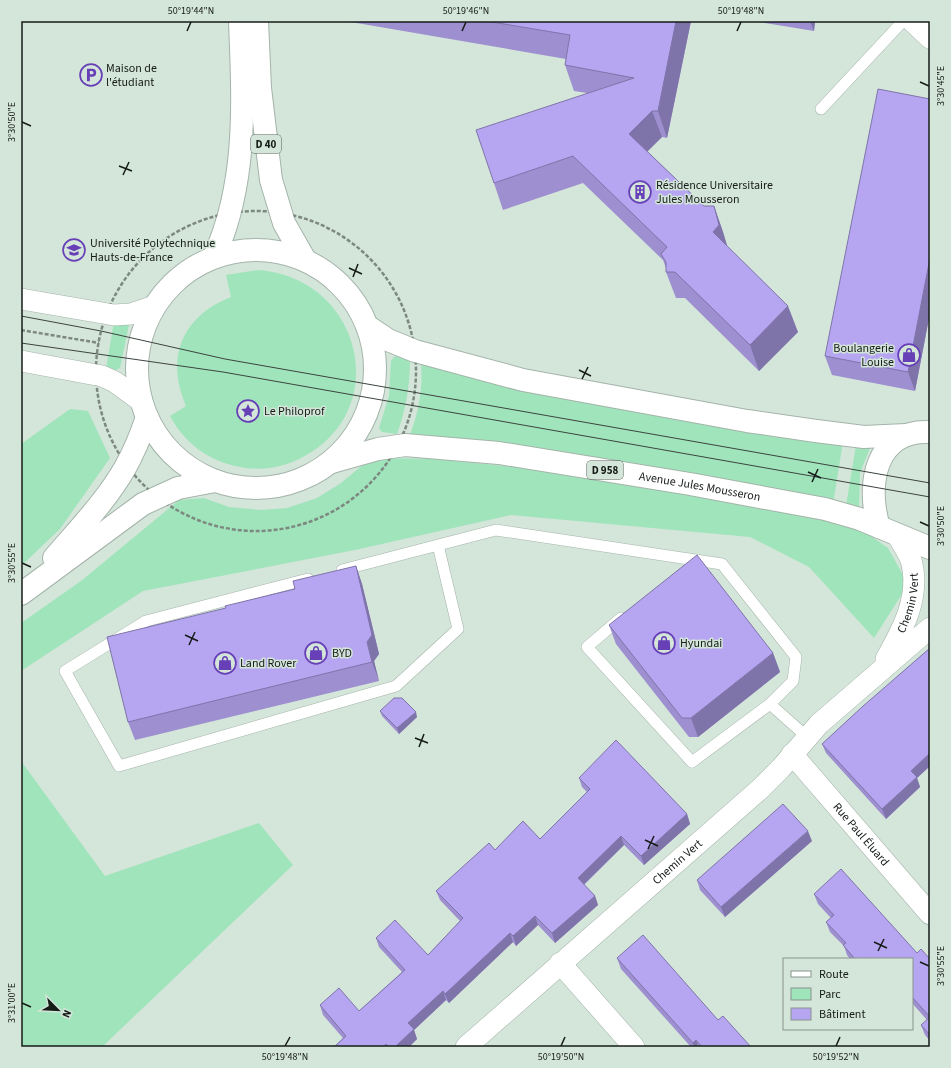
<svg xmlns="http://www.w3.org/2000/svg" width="951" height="1068" font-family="'Source Sans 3',sans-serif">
<rect width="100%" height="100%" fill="#d4e5da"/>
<path fill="#a0e4bb" d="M258,270C365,278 394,416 297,460C278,469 255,471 235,466C206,459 184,442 170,416L186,406C165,358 182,316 231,297L226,275Z
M114,321L129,325L120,368L116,370L106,369Z
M397,356L410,359C410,386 406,409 397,434L382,432L379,428L389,396L391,361L394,357Z
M421,362L843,442L833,504L410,435C419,411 423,388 421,362Z
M70,409L88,411L110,458L60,529L21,566V444Z
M856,445L868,446L870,448L860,473L859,509L846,506Z
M379,458L433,459L547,470L798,511L865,532L888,548L903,575L906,588L874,638L809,567L750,537L511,515L355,550L143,591L21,671V623L81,581L179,500L204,498L229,507L261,510L287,508L317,498L341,483L365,463Z
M21,761L105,876L259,823L293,865L102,1047H21Z"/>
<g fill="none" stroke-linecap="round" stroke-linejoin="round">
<g stroke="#a4b4aa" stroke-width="12">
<path id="service" d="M821,109L903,21
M342,570L496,530L722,564L796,657L793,681L770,704L807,737
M308,579L146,621L65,671L119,766L396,686L458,629L438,545
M621,618L587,647L692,762L770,704"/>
</g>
<g stroke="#a4b4aa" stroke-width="22">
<g id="minor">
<path d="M912,21L930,38"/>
<path d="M21,299L114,315L131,314L155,306"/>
<path d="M21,361L102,376L115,382L141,401"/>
<path id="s1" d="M886,659C903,629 921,596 911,560C908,552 902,544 898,536"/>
<path id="s2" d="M792,754L930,914"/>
<path d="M560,963L634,1047"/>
<path id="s3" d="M466,1047L759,790L781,768L819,724L930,628"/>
</g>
</g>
<g stroke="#a4b4aa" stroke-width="24">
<path id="secondary" d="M54,558C78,530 106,501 125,468C134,452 141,435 147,417
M21,594L143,504L178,488L215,481"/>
</g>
<g stroke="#a4b4aa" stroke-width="24">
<g id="primary">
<path d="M257,21L260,88L271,180L284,223L305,260"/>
<circle cx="256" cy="369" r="119"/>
<path d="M214,257C248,182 243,101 240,21"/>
<path d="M367,326L388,340L415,351L523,380L747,421L816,431L864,437L906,435"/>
<path id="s4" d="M332,462L378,449L405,445L499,453L690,484L825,509L860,519L930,548"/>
<path d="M879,527C866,485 875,429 930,432"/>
</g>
</g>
<path stroke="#7c8880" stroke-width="2.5" stroke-dasharray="4 2" stroke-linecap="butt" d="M96 371a160 160 0 1 1 320 0a160 160 0 1 1-320 0Z
M21,330L99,343"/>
<use href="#service" stroke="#fff" stroke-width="11"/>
<use href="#minor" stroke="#fff" stroke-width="21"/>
<use href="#secondary" stroke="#fff" stroke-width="22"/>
<use href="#primary" stroke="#fff" stroke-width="22"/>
<path stroke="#3c443f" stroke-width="1" d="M21,316L101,331L225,359L930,483
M21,343L223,372L930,497"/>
</g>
<path fill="#9d8fd0" d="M345,21H691L667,138L662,137L647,151L704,206H714L723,232L727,246L798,332L759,371L685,298H676L666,272V268L663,260L583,183L503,210L494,183L587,93L574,91L565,65L566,59Z
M753,21H815L814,31Z
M930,99V313L915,391L832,375L825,356Z
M356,566L362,584L379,654L374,661L379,681L135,740L128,722L226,608L295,589Z
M609,625L773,653L780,672L698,737H689L616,644Z
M930,648V766L917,778L920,787L886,819L826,753L822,744Z
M380,711L417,717L399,734L382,716Z
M579,778L687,814L690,824L644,865L624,845L584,885L595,896L598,905L555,943L538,925L516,946L513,942L449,1003L446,1000L414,1030L417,1039L409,1047H334L343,1038L323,1015L320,1005L359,1011L402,972L379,947L376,938L428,955L460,921L440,900L436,891L495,850L540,839L587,792L582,787Z
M812,841L725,917L700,890L697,880Z
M814,894L917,953L930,959V1041L925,1035L921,1025L927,1020L912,1003V959H850L847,955L844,946L830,932L826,922L831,918L818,904Z
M617,958L718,1020L751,1047H691L621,969Z"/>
<path fill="#7f74a9" d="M676,21H691L667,138L658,111Z
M810,21H815L814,31Z
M652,111L662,137L639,160L629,134Z
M714,206L723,232L729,252L713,232Z
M930,258V313L915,391L908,372Z
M788,306L798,332L759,371L750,345Z
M356,566L362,584L379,654L374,661L379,681L372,662L367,642Z
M773,653L780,672L698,737L691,718Z
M416,712L417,717L399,734L397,728Z
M930,753V766L917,778L920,787L886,819L882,809L911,771Z
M687,814L690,824L644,865L641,856Z
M808,831L812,841L725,917L721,907Z
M621,836L624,845L581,887L578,878Z
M595,896L598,905L555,943L552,933Z
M535,916L538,925L516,946L513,936Z
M510,933L513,942L449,1003L445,994Z
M443,991L446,1000L414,1030L417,1039L409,1047H395L408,1023Z
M696,1040L698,1047H694L693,1043Z"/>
<path fill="#b6a6f2" stroke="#7f74a9" d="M486,21H676L658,111H652L629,134L704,206H714L719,225L713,232L788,306L750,345L675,272H666V262L661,254L667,247L573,156L494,183L476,130L634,78L565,65L570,35Z
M878,89L930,99V258L908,372L825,356Z
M697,555L773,653L691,718H682L609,625Z
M356,566L372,635L367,642L372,662L128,722L107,637L226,608L225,606L295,589L293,581Z
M930,648V753L911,771L917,777L882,809L822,744L862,707Z
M394,698H402L416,712L397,728L380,711Z
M616,740L687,814L641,856L621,836L578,878L595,896L552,933L535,916L513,936L510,933L445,994L443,991L408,1023L414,1029L395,1047H388L386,1044L383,1047H334L346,1036L320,1005L339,988L359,1011L405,970L376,938L395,920L428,955L463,918L436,891L489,843L495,850L523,821L540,839L590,789L579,778Z
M783,804L808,831L721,907L697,880Z
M841,869L917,953L921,949L930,959V1035L921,1025L930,1017L912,997V959H873L872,958L870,959H855L843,945L846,943L826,922L834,915L814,894Z
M643,935L718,1020L723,1016L751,1047H702L696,1040L693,1043L617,958Z"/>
<path fill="none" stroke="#151b17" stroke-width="1.5" d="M187,31L191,22M462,31L466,22M737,31L741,22M920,82L929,86M22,122L31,126M119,166L132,171M123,175L129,162M349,268L362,274M353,277L358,264M579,370L591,376M582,379L588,367M808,472L821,478M812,482L818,469M920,522L929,526M22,563L31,567M185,635L198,641M189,645L195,632M415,738L428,743M419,747L424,734M645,840L658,846M648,849L654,836M874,942L887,948M878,951L884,939M920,962L929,966M22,1003L31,1007M285,1046L290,1037M561,1046L565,1037M836,1046L840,1037"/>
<defs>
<g id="parking-ring" transform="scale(1.15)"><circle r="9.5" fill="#d4e5da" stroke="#6740b8" stroke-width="1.5"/><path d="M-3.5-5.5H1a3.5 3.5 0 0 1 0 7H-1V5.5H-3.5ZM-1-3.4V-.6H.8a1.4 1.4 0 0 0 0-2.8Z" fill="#6740b8"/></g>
<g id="building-ring" transform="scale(1.15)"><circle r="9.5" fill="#d4e5da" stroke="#6740b8" stroke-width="1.5"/><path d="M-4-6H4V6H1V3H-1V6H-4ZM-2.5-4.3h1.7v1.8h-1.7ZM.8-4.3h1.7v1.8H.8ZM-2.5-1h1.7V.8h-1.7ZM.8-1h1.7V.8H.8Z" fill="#6740b8"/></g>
<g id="university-ring" transform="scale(1.15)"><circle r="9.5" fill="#d4e5da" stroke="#6740b8" stroke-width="1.5"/><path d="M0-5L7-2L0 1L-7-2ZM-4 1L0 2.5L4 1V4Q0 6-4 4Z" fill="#6740b8"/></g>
<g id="shop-ring" transform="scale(1.15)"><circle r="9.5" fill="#d4e5da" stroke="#6740b8" stroke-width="1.5"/><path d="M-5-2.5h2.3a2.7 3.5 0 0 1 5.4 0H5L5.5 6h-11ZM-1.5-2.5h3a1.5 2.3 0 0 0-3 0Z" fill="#6740b8"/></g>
<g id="sight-ring" transform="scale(1.15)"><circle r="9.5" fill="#d4e5da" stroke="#6740b8" stroke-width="1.5"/><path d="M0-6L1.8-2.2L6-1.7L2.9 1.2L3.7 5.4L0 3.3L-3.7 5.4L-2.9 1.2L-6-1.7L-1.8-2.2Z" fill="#6740b8"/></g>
</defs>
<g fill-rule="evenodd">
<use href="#parking-ring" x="91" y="75"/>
<use href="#building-ring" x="640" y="192"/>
<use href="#university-ring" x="74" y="250"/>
<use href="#shop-ring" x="909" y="355"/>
<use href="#sight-ring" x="248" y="411"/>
<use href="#shop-ring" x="664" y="643"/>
<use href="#shop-ring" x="316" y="653"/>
<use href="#shop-ring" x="225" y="663"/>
</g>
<g text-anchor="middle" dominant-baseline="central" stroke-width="3" stroke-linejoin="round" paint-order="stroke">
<g fill="#d4e5da" stroke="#4e5852" stroke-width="1">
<rect x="251" y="135" width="30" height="18" rx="3"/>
<rect x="587" y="461" width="36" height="18" rx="3"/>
</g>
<g font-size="11" font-weight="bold" fill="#151b17">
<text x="266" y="144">D 40</text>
<text x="605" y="470">D 958</text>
</g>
<g font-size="12" fill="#151b17" stroke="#d4e5da" text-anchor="start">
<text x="106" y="68">Maison de<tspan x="106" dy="14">l'étudiant</tspan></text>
<text x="656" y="185">Résidence Universitaire<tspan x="656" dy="14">Jules Mousseron</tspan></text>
<text x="90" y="243">Université Polytechnique<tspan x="90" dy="14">Hauts-de-France</tspan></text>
<text x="894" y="348" text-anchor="end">Boulangerie<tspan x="894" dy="14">Louise</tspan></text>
<text x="264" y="411">Le Philoprof</text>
<text x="680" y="643">Hyundai</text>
<text x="332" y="653">BYD</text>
<text x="240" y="663">Land Rover</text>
</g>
<g font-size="12" fill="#151b17" stroke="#d4e5da">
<text stroke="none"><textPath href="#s4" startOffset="373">Avenue Jules Mousseron</textPath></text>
<text stroke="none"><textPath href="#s1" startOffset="61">Chemin Vert</textPath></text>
<text stroke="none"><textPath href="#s2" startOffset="106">Rue Paul Éluard</textPath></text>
<text stroke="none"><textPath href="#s3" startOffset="281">Chemin Vert</textPath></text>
</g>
</g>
<rect width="951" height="1068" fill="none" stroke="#d4e5da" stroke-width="44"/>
<rect x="783" y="958" width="130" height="72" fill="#d4e5da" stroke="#88948c"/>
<rect x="791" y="971" width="20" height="6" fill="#ffffff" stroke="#88948c"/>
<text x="819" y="978" font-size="12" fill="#151b17">Route</text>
<rect x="791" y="988" width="20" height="12" fill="#a0e4bb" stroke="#88948c"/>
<text x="819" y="998" font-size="12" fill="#151b17">Parc</text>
<rect x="791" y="1008" width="20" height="12" fill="#b6a6f2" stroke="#88948c"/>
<text x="819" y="1018" font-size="12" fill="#151b17">Bâtiment</text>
<g transform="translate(58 1010) rotate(114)" stroke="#d4e5da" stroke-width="3" paint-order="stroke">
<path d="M0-3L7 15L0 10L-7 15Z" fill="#151b17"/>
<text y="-6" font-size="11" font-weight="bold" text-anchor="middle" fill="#151b17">N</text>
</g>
<rect x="22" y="22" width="907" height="1024" fill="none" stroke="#151b17" stroke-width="1.5"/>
<g font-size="10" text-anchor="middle" fill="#151b17">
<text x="191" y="14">50°19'44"N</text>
<text x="466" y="14">50°19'46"N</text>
<text x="741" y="14">50°19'48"N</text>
<text transform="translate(940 86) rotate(-90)" y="4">3°30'45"E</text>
<text transform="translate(11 122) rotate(-90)" y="4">3°30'50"E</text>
<text transform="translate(940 526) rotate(-90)" y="4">3°30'50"E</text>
<text transform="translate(11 563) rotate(-90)" y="4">3°30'55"E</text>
<text transform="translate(940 966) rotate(-90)" y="4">3°30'55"E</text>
<text transform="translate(11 1003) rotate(-90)" y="4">3°31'00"E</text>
<text x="285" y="1060">50°19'48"N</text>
<text x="561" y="1060">50°19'50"N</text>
<text x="836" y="1060">50°19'52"N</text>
</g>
</svg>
